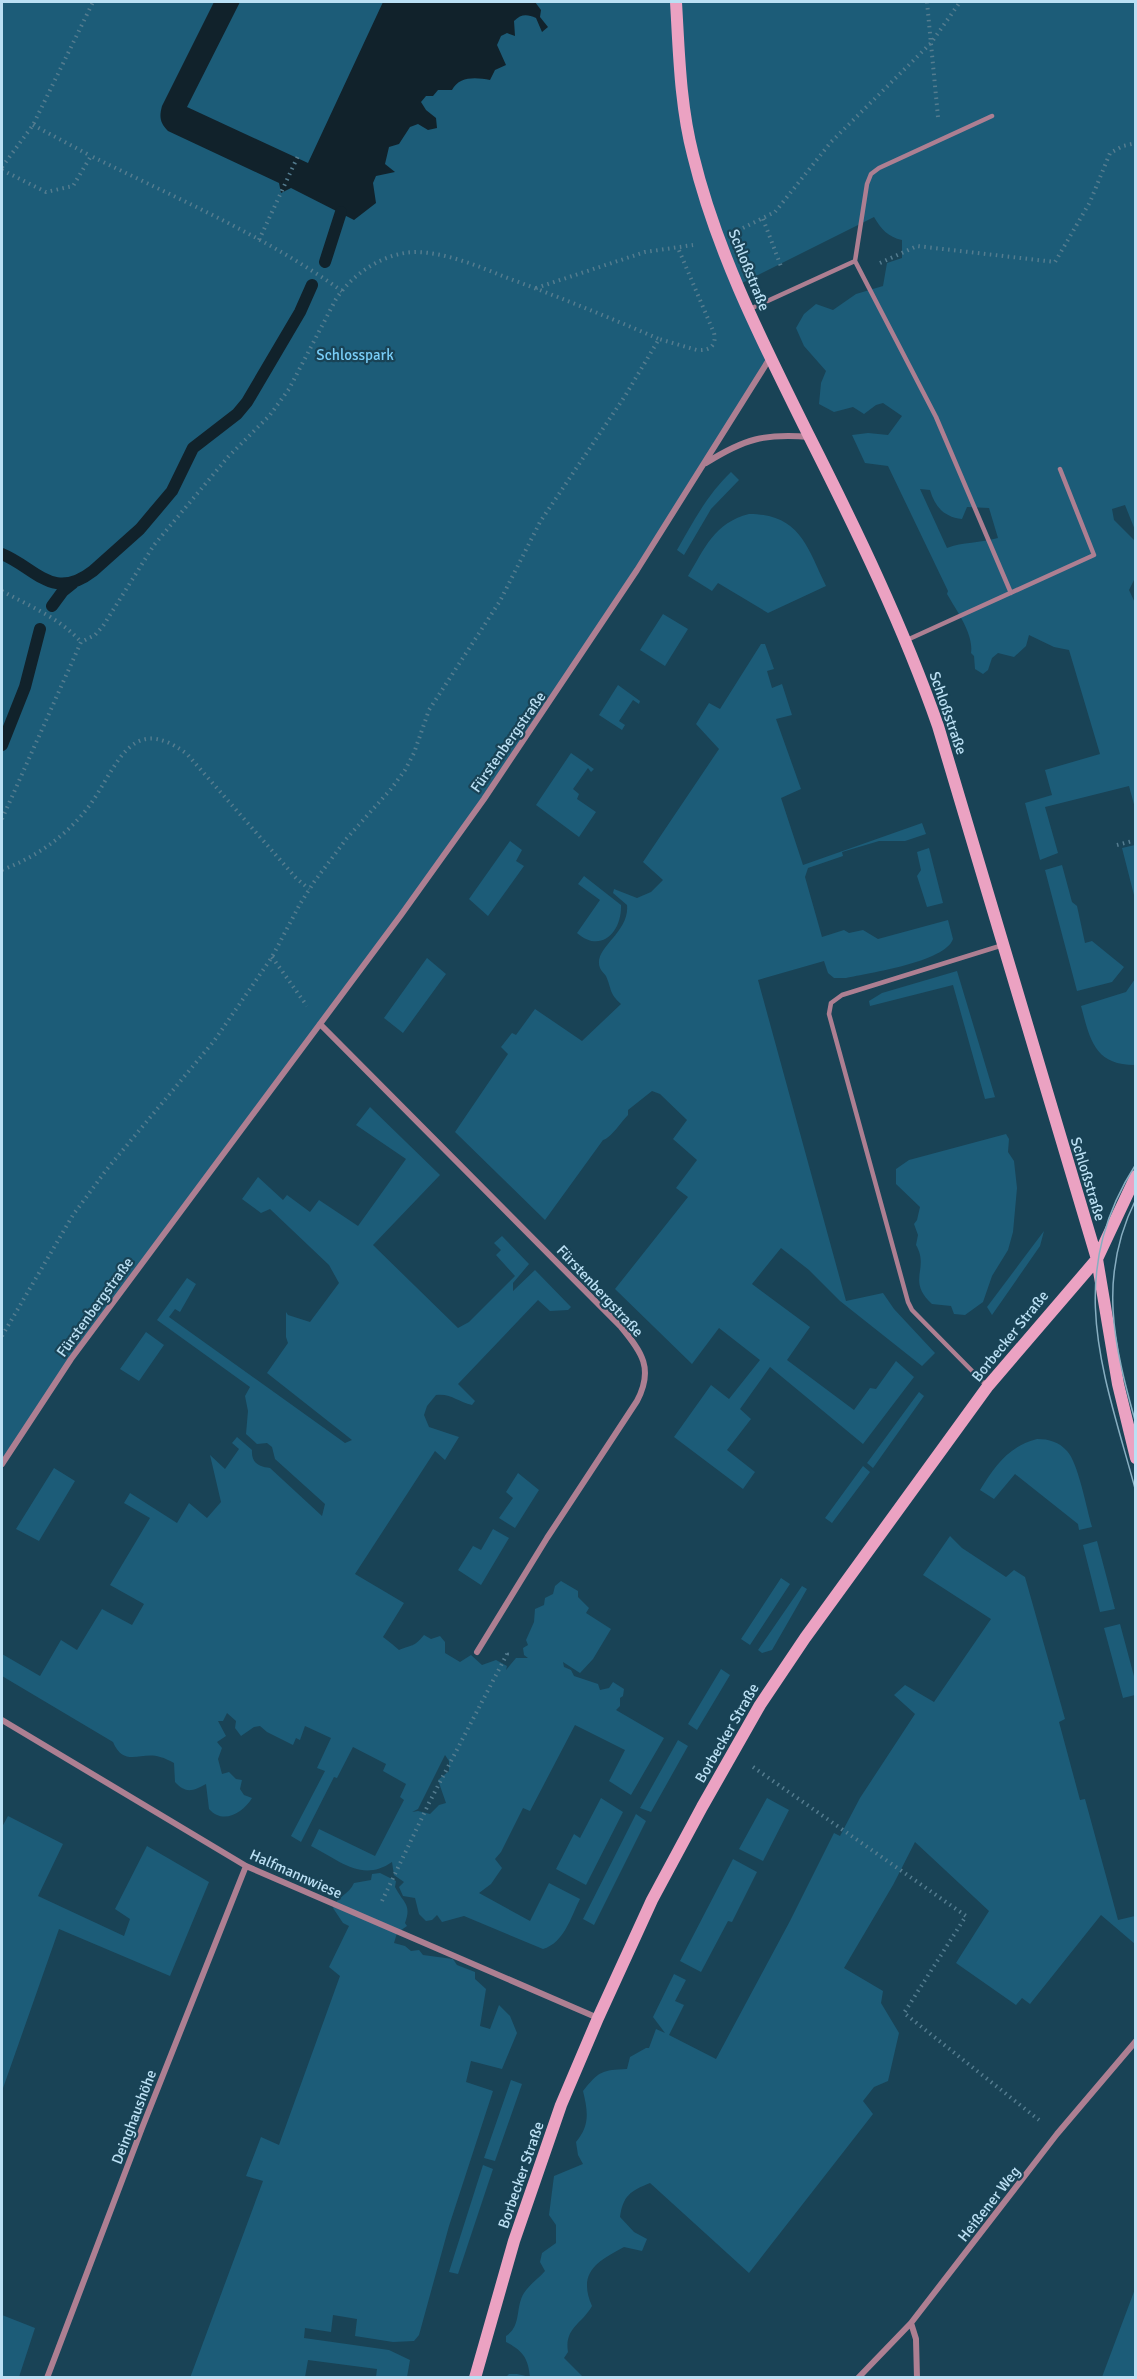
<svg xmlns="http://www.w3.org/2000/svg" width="1137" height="2379" font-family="Signika,sans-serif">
<rect width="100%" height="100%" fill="#194356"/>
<path fill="#1c5c78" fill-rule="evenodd" d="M2,2H1136L1135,530L1125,505L1112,509L1114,520L1135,541V578L1129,590L1136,605L1135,808L1129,786L1045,807L1058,853L1040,860L1025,803L1052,795L1045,770L1100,754L1069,650L1054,647L1029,635L1026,646L1014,657L998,653L992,658L988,670L983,674L975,669L974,656L971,653C974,634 956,610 947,594L948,591L888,466L865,463L852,435L868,433L888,435L902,416L883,403L876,405L864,414L853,407L834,412L819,404L821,383L826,371L804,346L796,328L804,314L816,304L833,310L856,294L883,286L887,263L902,258V240C888,237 881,229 874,217L738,285L770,357C677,506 585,657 483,801C324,1023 152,1236 2,1464ZM920,489L930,490C935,507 944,517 962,519L967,507L989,508L998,538C981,543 962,542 947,548Z
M731,472L739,480L711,509L684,555L677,550C693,522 707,495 731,472Z
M749,514C800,514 807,547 826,586L768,613L718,583L712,591L688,576C705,548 714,523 749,514Z
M663,614L688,629L665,666L640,650Z
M761,644H765L774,669L767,671L772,688L782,684L792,715L776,719L801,789L781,798L803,865L922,823L926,834L905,841H879L842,852L843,856L808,868L805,877L822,937L844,930L849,933L863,930L878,939L948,920L953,939C945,962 869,973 846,978H834L828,973L824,961L758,980L846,1301L883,1293L894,1309L935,1353L922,1366L840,1301L809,1270L781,1248L752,1284L810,1327L787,1360L854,1410L870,1388L876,1389L896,1361L914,1377L863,1444L770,1367L740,1409L751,1419L727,1450L755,1472L743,1489L674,1437L711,1385L729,1399L760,1360L719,1328L692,1364L615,1289L688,1197L676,1188L697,1160L673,1139L687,1120L660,1094L652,1091L628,1110V1115C621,1122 611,1138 603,1140L545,1220L455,1132L508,1054L501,1047L512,1033L516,1035L535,1009L582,1041L621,1004C609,993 612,990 606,976C604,973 601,971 600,968C592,948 630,933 627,905L613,893L614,889L637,898L651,892L663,880L643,862L719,749L696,724L709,703L720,709Z
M618,685L640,701L639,704L633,700L619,721L625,725L622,730L599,715Z
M571,753L594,769L591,772L588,768L573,789L579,794L577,799L596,812L579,837L536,805Z
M510,841L522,850L516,861L524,866L488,916L469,899Z
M1135,845H1136L1135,899L1122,848Z
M929,848L943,903L927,907L917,876L921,870L917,852Z
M1062,865L1072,902L1077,906L1085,943L1092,941L1124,967L1112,982L1077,991L1045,870Z
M584,876L621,905C622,932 601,954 577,933L600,900L578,884Z
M427,958L446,974L403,1033L384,1018Z
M957,971L995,1097H996L985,1099L953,985L870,1006L869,1001L882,993Z
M1135,979V1065C1094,1065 1090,1039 1081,1006L1126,992Z
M370,1107L440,1175L373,1245L458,1328L469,1322L515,1276L496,1255L501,1250L494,1243L502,1236L529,1264L513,1283V1291L535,1270L571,1307L568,1310L550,1311L538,1300L458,1384L475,1401L472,1405C458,1402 451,1393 436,1395L427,1406L424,1415L429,1427L459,1437L445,1460L435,1451L355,1574L404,1603L383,1637L392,1644L386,1648L392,1644L399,1650C413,1644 413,1648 424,1635L431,1639L440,1636L445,1642V1653L460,1662L471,1655L482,1665L496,1660L507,1666L506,1670L516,1658H528L524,1655L523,1648L528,1645L526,1640L534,1622L535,1609L544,1605L545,1598L553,1594L555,1586L561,1581L578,1591V1597L589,1608L586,1613L611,1629L593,1659L580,1673L563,1662L564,1667L571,1670L574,1676L598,1684L600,1690L609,1688L613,1682L624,1689L623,1696L620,1698V1706L616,1710L664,1738L631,1795L609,1781L625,1750L575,1725L530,1811L523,1808L501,1852L495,1859L502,1868L491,1884L479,1893L530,1921L549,1883L580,1899C571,1917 564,1943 543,1949L464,1916L442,1922L437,1915L432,1920L426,1921L419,1914L415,1898L403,1896L399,1887L404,1882L394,1875L392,1862C362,1883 339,1860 311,1846L319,1829L375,1856L404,1800L400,1797L406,1784L383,1771L386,1764L353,1747L337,1778L334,1777L301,1842L291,1836L325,1771L317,1768L331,1738L305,1726L300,1740L296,1738L293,1745L267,1732L260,1726L254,1727L241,1736L235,1728L236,1721L227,1713L223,1721H218L226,1736L217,1742L222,1748L218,1759L222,1774L229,1772L236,1779L242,1780L240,1789L244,1795L252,1798C243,1813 223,1825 209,1809L206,1784C193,1791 186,1794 175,1782L174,1763C170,1761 165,1758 160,1757C141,1751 124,1768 113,1742L2,1676V1654L40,1676L61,1640L77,1650L102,1609L132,1625L144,1604L110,1585L150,1518L124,1503L130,1493L177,1523L189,1503L207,1518L221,1502L210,1455L225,1469L239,1449L232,1443L237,1437L252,1450C251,1463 259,1467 270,1468L322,1516L325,1504L275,1459L272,1447L267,1443L257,1444L246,1434L248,1411L245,1396L250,1387L157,1320L187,1278L196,1284L180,1312L175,1309L169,1317L345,1443L352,1440L267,1373L288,1343L286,1337V1312L288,1315L310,1322L339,1283L329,1265L270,1209L261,1213L242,1199L258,1177L283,1200L287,1195L310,1212L319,1200L358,1226L406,1159L356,1125ZM445,1755L449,1761V1771L438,1780L446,1803L439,1805L430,1814L418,1811L412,1812L418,1809Z
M1006,1134L1009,1139L1008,1152L1014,1161L1017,1188L1013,1232L1008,1250L992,1276L983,1302L965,1315L954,1314L951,1306L932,1304C906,1280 930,1269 916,1245L918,1235L914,1224L917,1220L920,1207L896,1184V1169L909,1160Z
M1044,1231L1040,1246L992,1315L987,1307Z
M146,1332L164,1345L139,1381L120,1369Z
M919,1392L924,1396L873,1468L867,1463Z
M1037,1439C1049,1439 1059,1442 1067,1451C1078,1462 1087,1510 1092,1527L1079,1530L1078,1524L1015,1474L994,1499L980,1490C995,1466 1009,1446 1037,1439Z
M863,1466L870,1472L832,1523L825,1518Z
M54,1468L75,1481L39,1541L16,1529Z
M518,1473L539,1490L515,1528L499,1518L513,1498L506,1492Z
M493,1529L509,1538L481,1585L458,1570L473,1546L481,1550Z
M950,1536L962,1548L1006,1577L1014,1570L1025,1577L1065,1719L1059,1722L1080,1800L1085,1799L1118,1920L1135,1916V1944L1101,1915L1030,2004L1022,1998L1016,2005L956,1963L989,1911L915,1842L893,1885L844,1968L883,1991L881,2003L899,2033L888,2081L874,2087L863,2101L873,2114L749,2273L650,2183C630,2191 623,2196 620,2217L634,2232L647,2239L642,2251L624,2247C598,2261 577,2272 592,2306C582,2324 564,2328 568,2352L564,2358L583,2377H506L509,2374H517L530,2377C528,2358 523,2351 506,2342V2336C522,2326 515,2307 524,2293C529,2285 539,2278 545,2271L540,2262L542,2253L556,2243V2225L549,2215L554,2176L583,2164L578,2155L576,2142C590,2125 588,2112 583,2091C599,2071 602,2070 627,2069L630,2057L646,2048H649L656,2029L665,2033L653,2017L674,1974L686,1980L675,2001L684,2005L669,2035L716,2059L790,1921L834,1833L840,1836L860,1798L915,1714L894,1695L905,1685L934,1702L991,1619L923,1575Z
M1097,1541L1115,1609L1100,1612L1083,1545Z
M781,1578L790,1584L750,1645L741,1639Z
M802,1586L807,1589L772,1650L762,1653L758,1650Z
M1120,1624L1135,1680V1695L1123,1698L1104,1628Z
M721,1669L730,1675L697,1730L688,1724Z
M678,1740L688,1746L651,1812L640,1808Z
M601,1798L623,1812L586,1885L556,1869L574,1834L580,1838Z
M767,1798L789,1810L763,1861L739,1849Z
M636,1814L646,1821L594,1925L583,1919Z
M8,1816L63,1844L38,1896L124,1936L130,1919L115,1909L147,1846L209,1882L170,1976L59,1929L2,2091V1827Z
M733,1859L757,1872L732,1922L728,1921L701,1972L680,1961Z
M380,1873L396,1881L395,1887C403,1903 412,1904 405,1923L407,1926L397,1933L394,1943L405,1946L411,1951L419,1950L423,1955L453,1959L457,1965L475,1972V1979L486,1989L480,2026L490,2029L499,2005L510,2016L517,2033L502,2069L471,2061L466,2082L493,2091L449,2226L419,2335L414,2341L393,2342L355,2336L357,2319L333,2315L331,2332L305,2328L304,2338L389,2350L410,2360L407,2377H376L377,2369L308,2360L305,2377L190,2378L263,2181L246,2176L261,2137L279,2145L340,1976L329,1967L349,1926L343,1923L333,1908C337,1896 349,1895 354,1883L371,1880L372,1874Z
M511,2080L522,2084L495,2161L484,2158Z
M483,2165L493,2169L458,2274L449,2272Z
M1135,2289V2377H1102Z
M2,2315L35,2328L19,2377H2Z"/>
<path fill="#11222b" d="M214,2H240L187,107L308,163L383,2H535L541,10L540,17L548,27L542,32L536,18C527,14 521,14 514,21L515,36L507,33L501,36L497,45L506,65L495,70L490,80C476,77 459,76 452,90H438L433,96H426L421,102L426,110L436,118L437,128L428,130L418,124L410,127L399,144L389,147L385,164L395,172L376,176L373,183L376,203L354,220L291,188L281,193L279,183L168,131C160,123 159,117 162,106Z"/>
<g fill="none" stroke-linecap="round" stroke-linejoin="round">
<path stroke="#11222b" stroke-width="12" d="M325,262L341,212
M2,554C36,568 53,602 93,571L140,529L172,491L193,448L237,414L247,402L300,312L312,285
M52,606L63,591L73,583
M2,745L25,687L40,629"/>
<path stroke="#547c8f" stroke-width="4" stroke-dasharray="1.5 4.5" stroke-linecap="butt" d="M927,2L938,117
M33,125L91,156
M2,167L33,125L93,2
M2,170L46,192L73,186L91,156C176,198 265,236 342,291
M763,219L782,269
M743,228L775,212L831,142L931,43L960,2
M259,240L298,156
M880,263L917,246L1055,262L1090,202L1110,153L1123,146L1136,143
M536,288L645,252L693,245
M2,591C29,606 60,618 81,642
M2,819L81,642L95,635L103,626L154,545L228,457L270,415L289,389L336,299C353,273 385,252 417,252C447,253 478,266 505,277C557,296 608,317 659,339
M1117,845L1136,840
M2,870C33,858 59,841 81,816C115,779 125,707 187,754L296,878L309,889
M272,957L307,1006
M2,1336L73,1215L107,1169L214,1041L272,957L300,904L314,882L347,838L391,789L405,770L414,753L429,710L500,601L540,522L625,396L659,339L697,350C709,351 717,346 714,333L678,248
M753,1767L966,1916L904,2013L1039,2120
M382,1901L429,1803L507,1654L505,1651"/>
<path stroke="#ad7f92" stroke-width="4.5" d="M855,261L936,417L1011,593
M750,309L855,261L867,184L871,174L879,168L992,116
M907,640L1094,555L1060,469
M986,1385L912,1310L908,1302L829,1014L831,1003L842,995L1003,945"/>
<path stroke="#ad7f92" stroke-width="6" d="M706,463C744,439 765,433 810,437
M320,1024L621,1327C642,1352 654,1369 637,1401L547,1538L477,1652
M2,1464L71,1359L401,915L484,799L637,570L770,358
M2,1720L246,1866L598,2018
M911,2323L916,2339L917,2378
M47,2378L142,2128L246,1866
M858,2378L911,2323L1057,2134L1136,2041"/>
<path stroke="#eba2c2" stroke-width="12" d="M676,2C679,52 680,105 693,155C717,254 764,345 809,436C857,531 903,626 938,726L1097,1259L1118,1384L1136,1458
M475,2378L514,2241L561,2105L598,2018L652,1900L702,1807L760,1705L805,1638L988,1386L1097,1259L1136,1176"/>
<path stroke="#87aec1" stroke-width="1.5" d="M1136,1164C1063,1278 1104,1373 1136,1492
M1136,1199C1097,1277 1114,1345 1136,1424"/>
</g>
<g text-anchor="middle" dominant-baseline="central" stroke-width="4.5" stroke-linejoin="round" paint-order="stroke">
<g font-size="15" fill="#bbe0f4" stroke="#194356">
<text transform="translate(749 270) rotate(68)">Schloßstraße</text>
<text transform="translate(948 713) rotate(71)">Schloßstraße</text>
<text transform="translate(508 742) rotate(-55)">Fürstenbergstraße</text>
<text transform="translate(1088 1179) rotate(73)">Schloßstraße</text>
<text transform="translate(600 1291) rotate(47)">Fürstenbergstraße</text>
<text transform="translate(95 1307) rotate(-54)">Fürstenbergstraße</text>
<text transform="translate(1010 1336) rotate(-51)">Borbecker Straße</text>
<text transform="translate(727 1733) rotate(-60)">Borbecker Straße</text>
<text transform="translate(296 1874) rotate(24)">Halfmannwiese</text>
<text transform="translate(134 2117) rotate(-69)">Deinghaushöhe</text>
<text transform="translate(521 2175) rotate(-71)">Borbecker Straße</text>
<text transform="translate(989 2204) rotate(-52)">Heißener Weg</text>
</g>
<g font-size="15" fill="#7acef8" stroke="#194356">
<text x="355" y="355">Schlosspark</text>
</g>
</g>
<rect width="1137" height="2379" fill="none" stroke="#bbe0f4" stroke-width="6"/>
</svg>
